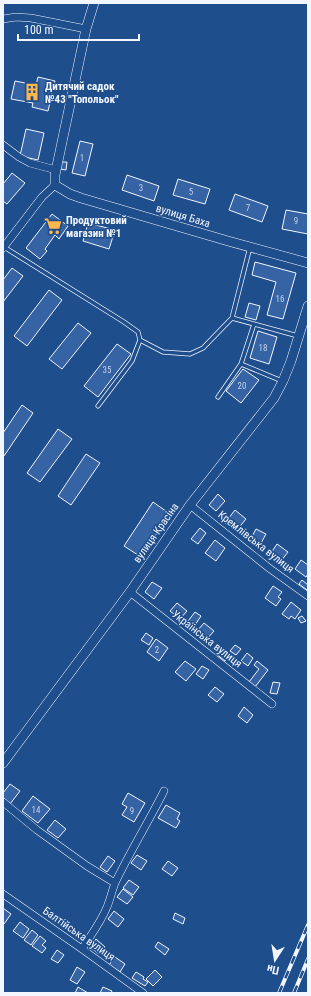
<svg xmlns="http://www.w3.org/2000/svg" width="311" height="996" font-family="'Roboto Condensed',sans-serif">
<rect width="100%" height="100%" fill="#1f4e8c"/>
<path fill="#3563a3" stroke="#f2f6ff" d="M38,77L55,81L48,111L32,107L33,103L11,99L15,81L36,85Z
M26,129L44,133L38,160L20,156Z
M80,141L93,144L85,176L72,173Z
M62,162H67L66,170L60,169Z
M12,173L25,183L7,204L3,201V184Z
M127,175L159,186L154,201L122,190Z
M178,179L210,189L205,204L173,195Z
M235,194L268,206L262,222L229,210Z
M286,210L308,214V234L282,229Z
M52,214L68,226L59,239L55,235L45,249L47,251L40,259L26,248Z
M88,223L115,230L109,249L83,241Z
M255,262L296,273L283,319L267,315L276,282L252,275Z
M12,268L23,276L3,302V280Z
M49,290L62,300L27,346L14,336Z
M249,303L260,306L256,320L245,317Z
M78,323L91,333L62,369L49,359Z
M258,331L277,337L269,364L250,358Z
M117,344L131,354L98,397L84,386Z
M243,369L259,380L241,403L226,391Z
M22,405L33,413L4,456L3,455V433Z
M58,429L72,439L40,482L27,473Z
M86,454L100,463L71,505L58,496Z
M218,494L225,501L216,511L209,505Z
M153,502L170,514L141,557L124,546Z
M235,510L246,519L236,531L225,523Z
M200,528L206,533L198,544L191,539Z
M256,529L266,534L259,547L249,542Z
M215,540L225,548L216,561L205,553Z
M277,544L288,552L281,561L271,553Z
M301,560L308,565V574L306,577L295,569Z
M302,580L308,585V588L307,590L299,584Z
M152,582L162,588L154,599L145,592Z
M273,586L282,592L278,597L281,599L276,606L265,598Z
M291,602L301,610L295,619L291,616L289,619L282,614Z
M177,603L187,611L180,619L170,611Z
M195,612L201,616L195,625L188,621Z
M302,616L306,621L301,623L298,618Z
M204,623L214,631L207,639L197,631Z
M146,633L153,638L149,645L141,640Z
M156,639L168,648L159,661L147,652Z
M235,645L241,649L236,655L230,651Z
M221,647L230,654L225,661L216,654Z
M247,653L253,658L248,666L241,661Z
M185,661L196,669L186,681L175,672Z
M257,661L268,670L255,687L249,682L259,669L254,665Z
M202,666L209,670L203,679L196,674Z
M273,682L280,683L277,694L270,693Z
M215,687L224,694L217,702L208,695Z
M244,707L253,715L247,723L238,716Z
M10,784L20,791L10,804L3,799V793Z
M128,793L145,803L134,822L122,815L127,807L122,804Z
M33,796L50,809L38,823L22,811Z
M166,805L180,813L177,819L180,821L176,828L158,818Z
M55,820L66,829L58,838L47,830Z
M137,855L147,861L141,870L131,863Z
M108,856L115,861L107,872L100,867Z
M168,861L178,868L172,876L162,869Z
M129,880L139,887L133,895L123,888Z
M123,889L133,897L127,904L117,897Z
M3,908L11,914L4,924L3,923Z
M114,911L124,919L118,927L108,919Z
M175,913L185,918L183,924L173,919Z
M20,922L29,929L23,938L13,931Z
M32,930L38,935L31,945L24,940Z
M40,936L46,941L42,945L46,948L42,953L32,946Z
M96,939L105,947L99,954L90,947Z
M158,942L169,949L165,955L155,947Z
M57,950L64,955L58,963L51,959Z
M115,957L125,964L120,972L109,965Z
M77,967L85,972L77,984L70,980Z
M155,970L162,977L153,986L146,979Z
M136,972L144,977L143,979L148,982L145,986L132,978Z
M78,987L88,993H75Z
M103,987L112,991L111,993H100Z"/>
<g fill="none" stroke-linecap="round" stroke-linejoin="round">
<g stroke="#f2f6ff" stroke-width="5">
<path id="service" d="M4,247L124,322L138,332L140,340L132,361L98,406
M250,247L232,318L298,336
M254,324L241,364L282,381
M140,340L163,352L190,354L203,348L232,318
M218,397L241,364"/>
</g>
<g stroke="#f2f6ff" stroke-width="8">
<path id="minor" d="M3,19L16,17L31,18L86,29
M3,145L19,157L30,163L56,170
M3,248L42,197L55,185
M190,505L269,568L308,596
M130,592L272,704
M3,802L37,830L87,866L115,883
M3,894L82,949L143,993
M82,949C91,935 101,922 107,907C111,898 112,889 116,881C131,850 149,821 164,791"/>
</g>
<g stroke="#f2f6ff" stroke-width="10">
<path id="tertiary" d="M94,3L86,29L55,175V185L70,194L81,198L228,241L308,263
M3,763L130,592L190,505L274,398L283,381L291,361L308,306"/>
</g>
<use href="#service" stroke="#1f4e8c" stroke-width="3.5"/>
<use href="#minor" stroke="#1f4e8c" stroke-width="7"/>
<use href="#tertiary" stroke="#1f4e8c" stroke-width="9"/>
<g stroke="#f2f6ff" stroke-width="4">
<path id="rail" d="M279,993L308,925
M294,993L308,959"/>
</g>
<use href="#rail" stroke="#1f4e8c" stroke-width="2.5" stroke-dasharray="8" stroke-linecap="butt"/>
</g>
<defs>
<g id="building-bare" transform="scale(1.38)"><path d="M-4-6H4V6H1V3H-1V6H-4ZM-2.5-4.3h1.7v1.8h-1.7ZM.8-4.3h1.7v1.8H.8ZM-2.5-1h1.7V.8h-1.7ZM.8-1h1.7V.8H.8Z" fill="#ffb74d" stroke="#1f4e8c" stroke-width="2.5" paint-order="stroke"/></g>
<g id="supermarket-bare" transform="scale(1.38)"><path d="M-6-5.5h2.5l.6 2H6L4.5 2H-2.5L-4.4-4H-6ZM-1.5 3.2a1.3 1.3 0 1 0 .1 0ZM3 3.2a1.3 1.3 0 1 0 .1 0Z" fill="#ffb74d" stroke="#1f4e8c" stroke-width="2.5" paint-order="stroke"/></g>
</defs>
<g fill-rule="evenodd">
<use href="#building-bare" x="32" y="92"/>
<use href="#supermarket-bare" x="53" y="226"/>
</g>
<g text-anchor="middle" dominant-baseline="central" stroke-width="3" stroke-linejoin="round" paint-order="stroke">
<g font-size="9" fill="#c3d1e8">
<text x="82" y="158">1</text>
<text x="141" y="188">3</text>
<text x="191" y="192">5</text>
<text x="248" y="208">7</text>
<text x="296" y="221">9</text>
<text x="280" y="299">16</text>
<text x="263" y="348">18</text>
<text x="107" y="370">35</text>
<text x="242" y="386">20</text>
<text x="157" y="650">2</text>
<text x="36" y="810">14</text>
<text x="132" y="811">9</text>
</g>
<g font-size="11" font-weight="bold" fill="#f2f6ff" stroke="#1f4e8c" text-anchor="start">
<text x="45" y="86">Дитячий садок<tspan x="45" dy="13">№43 "Топольок"</tspan></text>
<text x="66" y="220">Продуктовий<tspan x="66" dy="13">магазин №1</tspan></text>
</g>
<g font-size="11" fill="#f2f6ff" stroke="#1f4e8c">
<text transform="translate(183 216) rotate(17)">вулиця Баха</text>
<text transform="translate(156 533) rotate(-55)">вулиця Красіна</text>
<text transform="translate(256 542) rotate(38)">Кремлівська вулиця</text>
<text transform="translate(207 639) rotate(38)">Українська вулиця</text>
<text transform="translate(79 934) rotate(35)">Балтійська вулиця</text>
</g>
</g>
<rect width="311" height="996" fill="none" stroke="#f2f6ff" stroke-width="8"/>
<g transform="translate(275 960) rotate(192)" stroke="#1f4e8c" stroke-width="3" paint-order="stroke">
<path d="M0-3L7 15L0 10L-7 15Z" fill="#f2f6ff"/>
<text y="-6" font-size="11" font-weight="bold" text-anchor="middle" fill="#f2f6ff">Пн</text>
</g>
<path d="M18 34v6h121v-6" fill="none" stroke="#f2f6ff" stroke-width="2"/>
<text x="24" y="34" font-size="12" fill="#f2f6ff" stroke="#1f4e8c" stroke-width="3" paint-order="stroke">100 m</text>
</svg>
